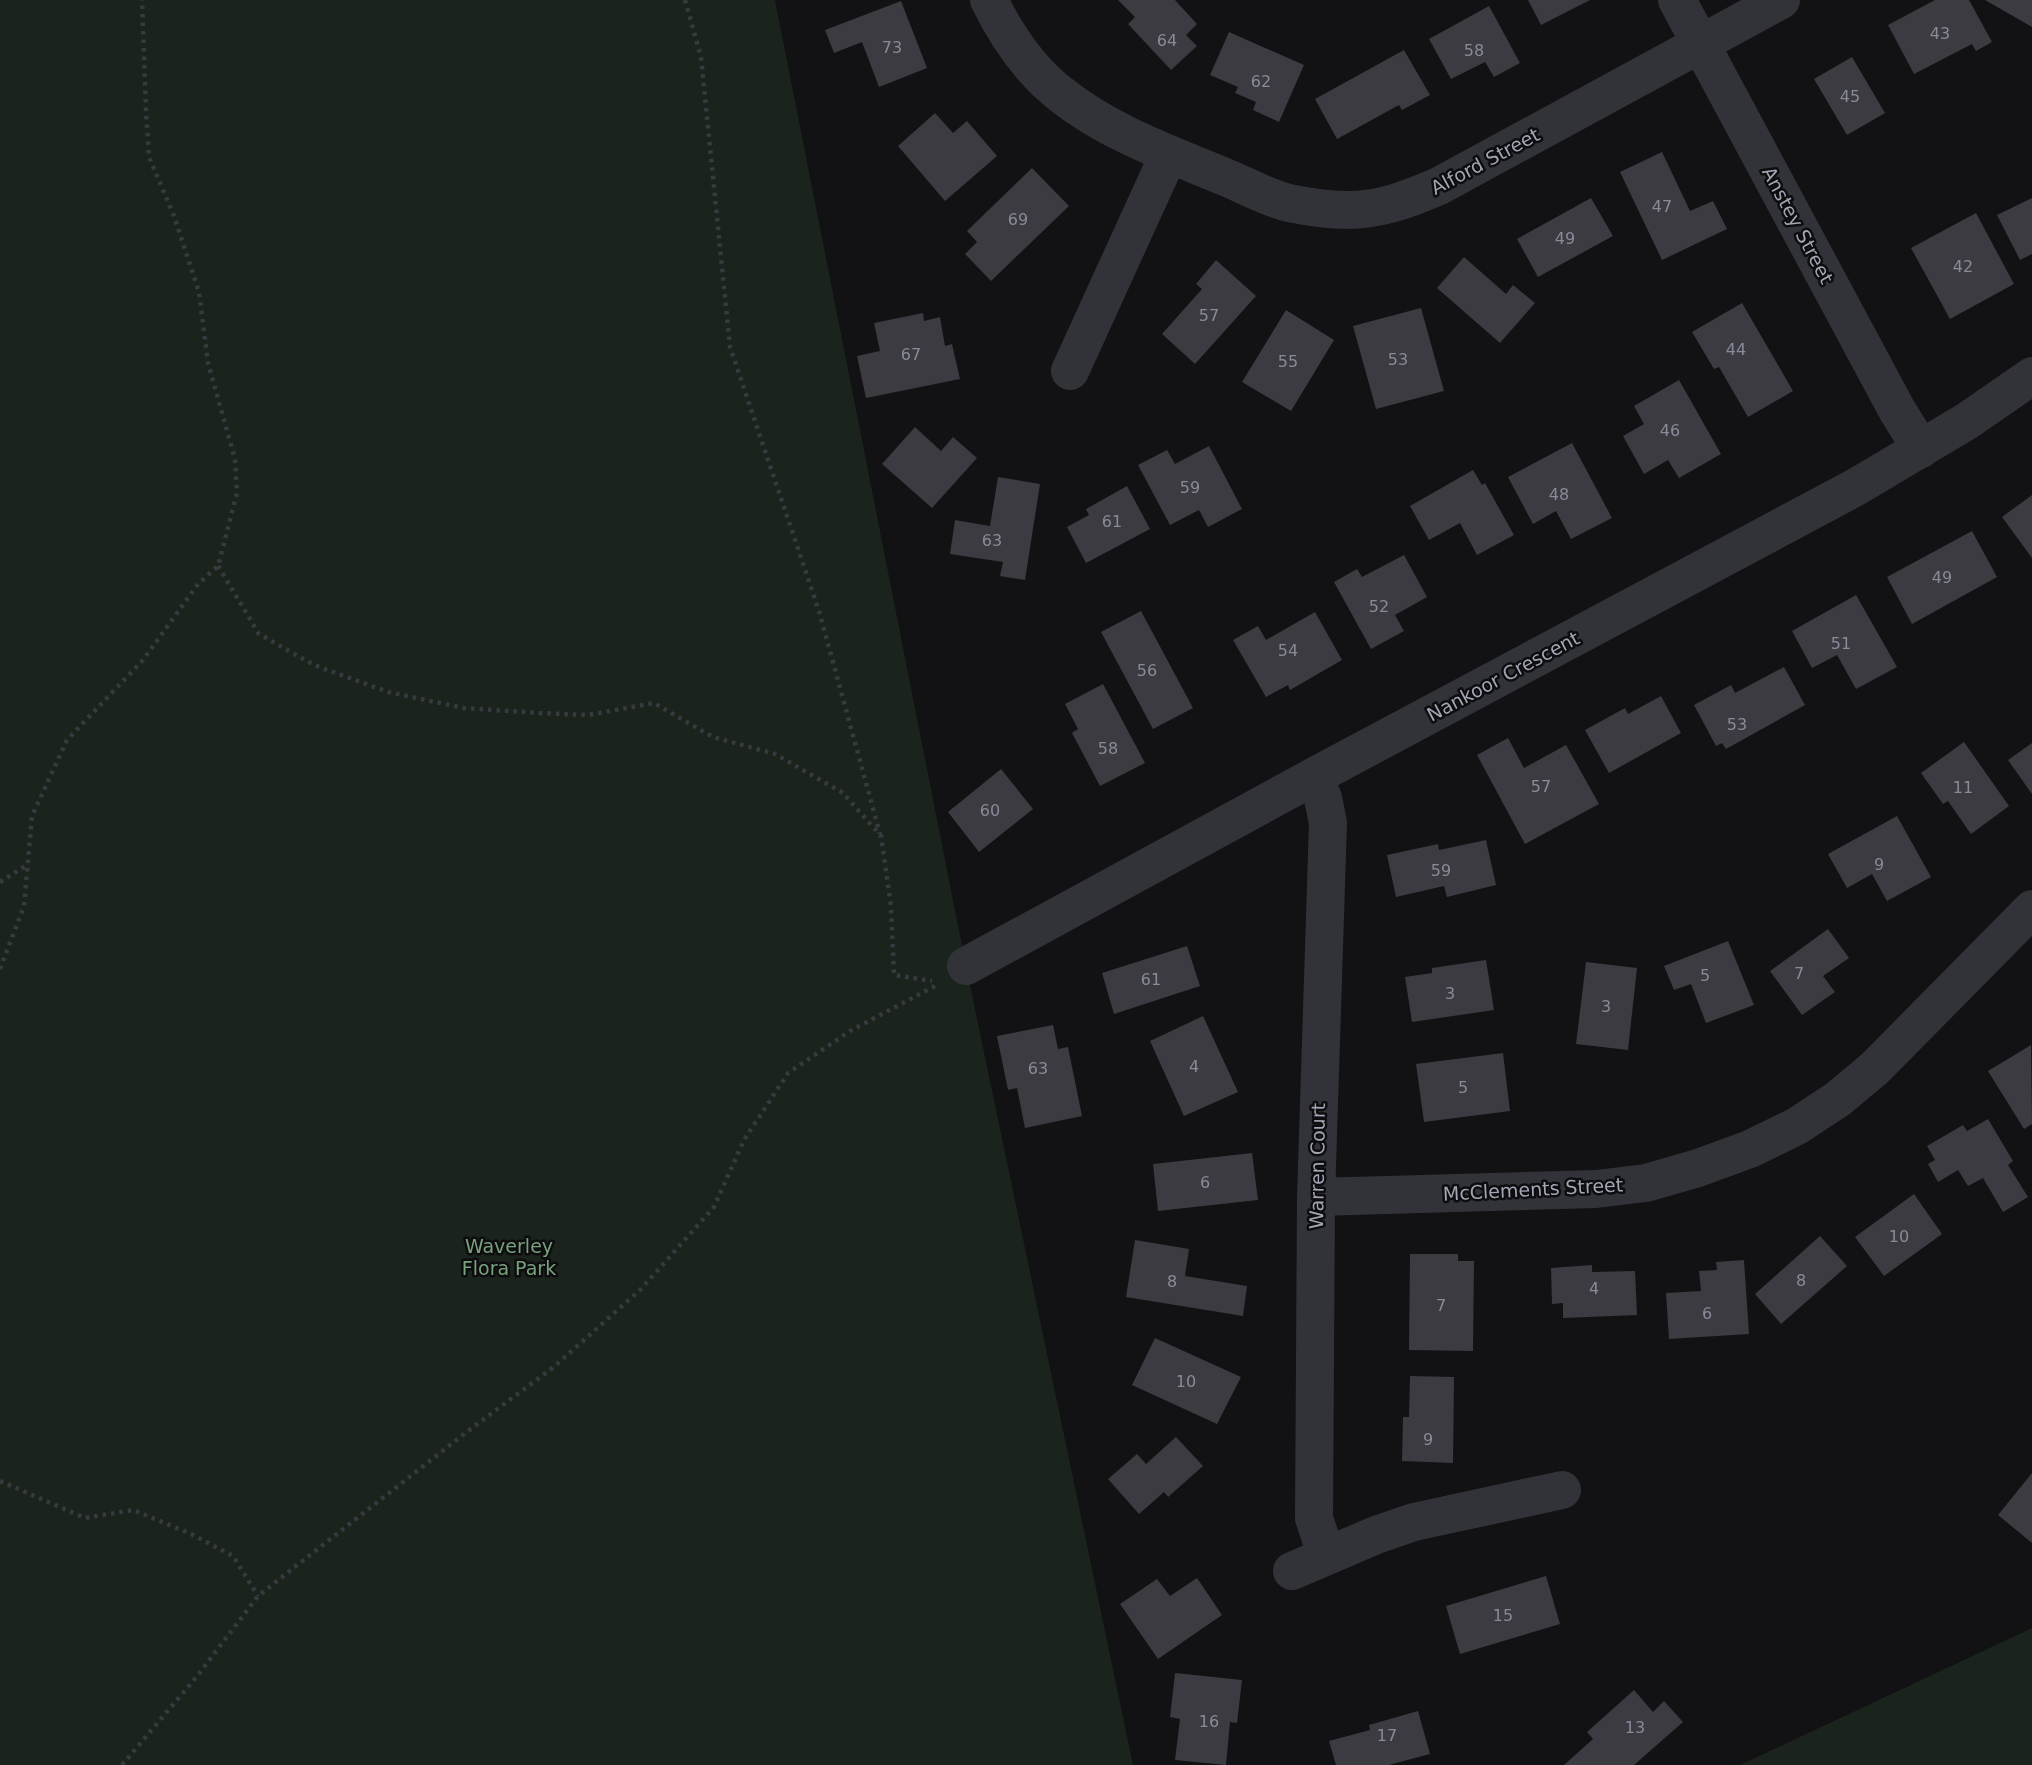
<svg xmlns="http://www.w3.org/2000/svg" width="2032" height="1765" font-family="'DejaVu Sans',sans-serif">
<rect width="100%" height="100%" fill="#121113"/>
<path fill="#1b231d" d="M0,0H775L966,966L1133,1765H0Z
M2032,1628V1765H1740Z"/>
<path fill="#3c3b41" d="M1118,0H1175L1197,24L1186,35L1197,46L1171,70L1128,24L1135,17Z
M1528,0H1590L1541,25Z
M1935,0H1969L1992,42L1976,51L1972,44L1914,74L1888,25Z
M1985,0H2032V27Z
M901,1L927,68L879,87L862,42L834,53L825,30Z
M1489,6L1520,63L1494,77L1485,62L1451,79L1429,39Z
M1229,32L1304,65L1279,122L1253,110L1256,102L1235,93L1238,87L1210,75Z
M1404,50L1430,95L1402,110L1399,105L1337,139L1315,99Z
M1852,57L1885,113L1847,135L1814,79Z
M935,113L953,133L967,121L997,156L945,201L898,146Z
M1662,152L1690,211L1713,201L1727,229L1662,260L1620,172Z
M1032,168L1069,206L991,281L965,254L977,242L967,231Z
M1591,198L1613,236L1538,277L1517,239Z
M2032,198V254L2020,260L1997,215Z
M1976,213L2014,284L1950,319L1911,248Z
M1464,257L1506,294L1513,285L1535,303L1500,343L1437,288Z
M1216,260L1256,296L1195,364L1162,334L1202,289L1196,284Z
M1742,303L1793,391L1748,417L1719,367L1714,369L1692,332Z
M1421,308L1444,391L1376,409L1353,326Z
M1286,310L1334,340L1291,411L1242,382Z
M923,313L924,321L940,317L945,346L952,344L960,379L866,398L857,356L880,351L874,323Z
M1679,380L1721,454L1679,478L1668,460L1644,474L1623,436L1644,424L1634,406Z
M915,427L941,451L953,437L977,458L932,508L882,464Z
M1572,443L1612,518L1571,539L1556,511L1533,524L1508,477Z
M1209,446L1242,509L1208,527L1199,510L1170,525L1138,465L1167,450L1175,464Z
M1473,470L1482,485L1485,483L1514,535L1477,555L1460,523L1429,540L1410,506Z
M998,477L1040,484L1025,580L1000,576L1003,562L950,554L955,520L990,526Z
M1127,486L1150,529L1086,563L1067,527L1089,515L1086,509Z
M2032,495V558L2002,517Z
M1972,531L1997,577L1912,624L1887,577Z
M1404,555L1427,597L1395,615L1404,631L1371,649L1334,582L1357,569L1362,577Z
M1856,595L1897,667L1856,689L1837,655L1812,668L1792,631Z
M1141,611L1193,708L1153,729L1101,632Z
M1315,612L1342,660L1290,690L1288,685L1266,697L1233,640L1258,626L1266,640Z
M1784,667L1805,705L1726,749L1722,743L1716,746L1694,705L1731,685L1735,693Z
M1103,684L1145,763L1100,786L1072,733L1078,729L1065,704Z
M1661,696L1681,733L1609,773L1585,730L1625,708L1628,714Z
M1508,738L1524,768L1566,745L1599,804L1525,844L1477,755Z
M1964,742L2009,806L1971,834L1948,801L1943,804L1921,773Z
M2032,743V794L2008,760Z
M1001,769L1033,809L979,852L948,812Z
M1897,816L1931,877L1887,901L1872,874L1847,888L1828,854Z
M1486,840L1496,885L1447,897L1444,886L1396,897L1387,855L1438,844L1439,850Z
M1828,929L1849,958L1823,976L1835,992L1802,1015L1770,971Z
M1728,941L1754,1005L1706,1023L1691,984L1674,990L1664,966Z
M1187,946L1200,986L1114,1014L1102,973Z
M1486,960L1494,1010L1412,1022L1405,977L1432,973V968Z
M1586,962L1637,968L1628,1050L1576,1044Z
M1203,1016L1238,1092L1184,1116L1150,1041Z
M1053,1025L1058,1049L1068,1047L1082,1116L1025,1128L1017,1088L1008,1090L997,1036Z
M2031,1045L2032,1124L2024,1129L1988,1071Z
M1503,1053L1510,1111L1424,1122L1416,1064Z
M1988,1119L2013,1161L2008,1165L2028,1197L2003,1212L1983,1178L1968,1186L1958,1170L1938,1182L1928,1164L1935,1160L1927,1146L1963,1125L1967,1131Z
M1252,1153L1258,1200L1158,1211L1153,1164Z
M1914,1194L1942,1234L1884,1276L1855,1237Z
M1820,1236L1847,1266L1781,1324L1755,1294Z
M1135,1240L1189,1249L1185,1276L1247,1286L1243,1316L1126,1297Z
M1410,1254H1458V1261H1474L1473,1351L1409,1350Z
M1744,1260L1749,1334L1669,1339L1666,1293L1701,1291L1699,1271L1717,1270L1716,1262Z
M1592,1265V1272L1635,1271L1637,1315L1563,1318V1303L1552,1304L1551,1268Z
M1155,1338L1241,1377L1217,1424L1132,1385Z
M1410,1376L1454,1377L1453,1463L1402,1461L1403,1417H1409Z
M1176,1437L1203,1466L1168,1497L1164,1492L1139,1514L1108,1479L1137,1454L1146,1464Z
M2032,1473V1543L1998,1515Z
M1546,1576L1560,1624L1460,1654L1446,1606Z
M1197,1578L1222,1615L1158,1659L1120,1604L1157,1579L1170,1596Z
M1175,1673L1242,1680L1237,1723L1230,1722L1226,1765L1175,1760L1180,1719L1170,1717Z
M1634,1690L1653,1712L1664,1701L1683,1722L1634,1765H1564L1593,1739L1587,1732Z
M1418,1711L1430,1754L1389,1765H1336L1329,1741L1370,1730L1369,1725Z"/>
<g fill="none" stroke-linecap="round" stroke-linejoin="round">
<path stroke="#383a3f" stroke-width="4.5" stroke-dasharray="3.5 5" stroke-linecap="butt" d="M685,0L701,57L730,347L819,611L880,834
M218,566L259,634L314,665L388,692L464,708L539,713L588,715L654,703L713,737L775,754L843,793L881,836L891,906L894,975L932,981
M0,882L27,865
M0,969L24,906L32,816L67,740L143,660L198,584L218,566L237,493L235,459L208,363L199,292L174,216L149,157L146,111L142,0
M0,1481L85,1518L133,1510L191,1534L233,1556L258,1596
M122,1765L198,1675L258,1596L464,1434L555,1366L641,1289L714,1207L744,1140L788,1073L850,1031L935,986"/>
<path stroke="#323338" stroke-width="38" d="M989,0C1007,37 1030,71 1063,96C1110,133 1170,154 1225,177C1245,185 1267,198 1289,203C1308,207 1328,210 1347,210C1381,210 1409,199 1439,186L1781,0
M1677,0L1897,410L1921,449
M1070,371L1169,154
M1313,777L1323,798L1328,823L1316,1197L1314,1518L1326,1555
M966,966L1313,777L1856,487L1967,421L2032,376
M1316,1197L1596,1189L1646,1183L1698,1168L1750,1149L1797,1126L1838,1099L1875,1068L2032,909
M1292,1571L1376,1535L1414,1522L1562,1490"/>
</g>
<g text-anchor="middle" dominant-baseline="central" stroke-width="5" stroke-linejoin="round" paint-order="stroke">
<g font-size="16" fill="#888b98">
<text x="1940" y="33">43</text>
<text x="1167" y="40">64</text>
<text x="892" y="47">73</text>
<text x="1474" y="50">58</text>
<text x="1261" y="81">62</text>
<text x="1850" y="96">45</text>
<text x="1662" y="206">47</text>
<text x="1018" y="219">69</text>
<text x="1565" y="238">49</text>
<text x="1963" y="266">42</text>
<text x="1209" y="315">57</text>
<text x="1736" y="349">44</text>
<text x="911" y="354">67</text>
<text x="1398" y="359">53</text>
<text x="1288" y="361">55</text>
<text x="1670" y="430">46</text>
<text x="1190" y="487">59</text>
<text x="1559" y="494">48</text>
<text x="1112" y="521">61</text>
<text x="992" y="540">63</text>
<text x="1942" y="577">49</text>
<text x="1379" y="606">52</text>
<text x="1841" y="643">51</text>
<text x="1288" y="650">54</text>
<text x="1147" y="670">56</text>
<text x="1737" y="724">53</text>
<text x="1108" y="748">58</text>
<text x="1541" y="786">57</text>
<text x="1963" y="787">11</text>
<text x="990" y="810">60</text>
<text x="1879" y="864">9</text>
<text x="1441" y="870">59</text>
<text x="1799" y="973">7</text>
<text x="1705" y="975">5</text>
<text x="1151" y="979">61</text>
<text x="1450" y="993">3</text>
<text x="1606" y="1006">3</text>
<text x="1194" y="1066">4</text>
<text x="1038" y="1068">63</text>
<text x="1463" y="1087">5</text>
<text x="1205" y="1182">6</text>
<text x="1899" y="1236">10</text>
<text x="1801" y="1280">8</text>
<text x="1172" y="1281">8</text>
<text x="1594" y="1288">4</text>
<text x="1441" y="1305">7</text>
<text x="1707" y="1313">6</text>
<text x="1186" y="1381">10</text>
<text x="1428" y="1439">9</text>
<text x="1503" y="1615">15</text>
<text x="1209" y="1721">16</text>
<text x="1635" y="1727">13</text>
<text x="1387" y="1735">17</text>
</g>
<g font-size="19" fill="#a2a6b5" stroke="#0d0c0e">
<text transform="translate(1485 161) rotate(-28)">Alford Street</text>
<text transform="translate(1798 225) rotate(62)">Anstey Street</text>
<text transform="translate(1503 676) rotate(-28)">Nankoor Crescent</text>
<text transform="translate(1317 1166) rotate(-89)">Warren Court</text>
<text transform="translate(1533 1189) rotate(-3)">McClements Street</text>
</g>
<g font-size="19" fill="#77a27d" stroke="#0d0c0e">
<text x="509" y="1246">Waverley<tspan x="509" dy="22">Flora Park</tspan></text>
</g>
</g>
</svg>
